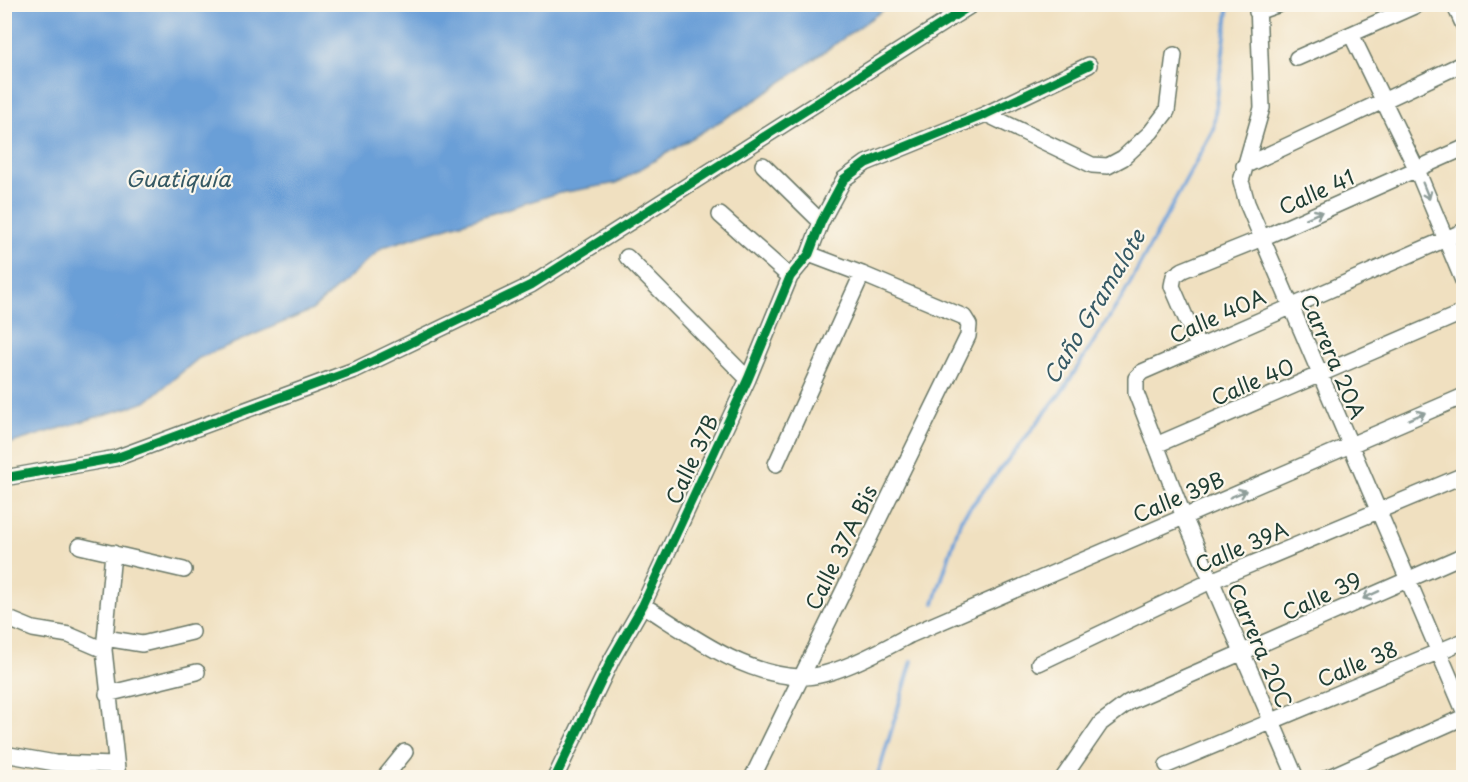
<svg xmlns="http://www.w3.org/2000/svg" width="1468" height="782" font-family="'Playpen Sans',sans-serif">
<rect width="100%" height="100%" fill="#fbf7ec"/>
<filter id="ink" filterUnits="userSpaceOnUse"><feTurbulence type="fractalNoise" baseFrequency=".0167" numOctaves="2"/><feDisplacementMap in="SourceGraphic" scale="12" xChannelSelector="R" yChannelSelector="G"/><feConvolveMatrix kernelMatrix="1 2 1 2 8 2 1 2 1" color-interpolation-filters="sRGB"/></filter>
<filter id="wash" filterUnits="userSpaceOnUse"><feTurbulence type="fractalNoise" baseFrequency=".008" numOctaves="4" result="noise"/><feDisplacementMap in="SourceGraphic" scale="24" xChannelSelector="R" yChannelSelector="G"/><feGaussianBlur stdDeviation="1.35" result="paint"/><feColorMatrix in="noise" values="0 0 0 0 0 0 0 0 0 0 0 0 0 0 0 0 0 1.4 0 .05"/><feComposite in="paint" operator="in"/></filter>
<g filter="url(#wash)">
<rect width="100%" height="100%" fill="#f0e0c0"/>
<path fill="#6b9fd7" stroke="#456e86" stroke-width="1.5" d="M5,4H890V5L759,98L617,183L555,194L383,247L312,310L199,358L146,402L5,445Z"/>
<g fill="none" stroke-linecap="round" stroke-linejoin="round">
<path stroke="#6b9fd7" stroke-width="4" d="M934,603L961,519L1063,390L1124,294L1213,130L1229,4
M877,778L912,661"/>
</g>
</g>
<g filter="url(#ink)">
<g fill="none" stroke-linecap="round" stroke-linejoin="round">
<g stroke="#687665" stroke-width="18">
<path id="street" d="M1258,4L1262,108L1241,181L1247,203L1464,711
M1454,4L1464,26
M1257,12L1280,4
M1351,34L1417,170L1464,283
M1297,58L1419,4
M986,114L1092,165L1108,166L1123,158L1151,132L1167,111L1174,55
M763,165L821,222
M1244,166L1464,63
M720,215L790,277
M627,257L748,379
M1198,346L1172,286L1174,276L1183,270L1260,239L1464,148
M1156,445L1464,312
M776,464L862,274L809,254
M4,478L116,458L357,369L531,285L973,4
M80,546L184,570
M113,553L104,650L118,778
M643,605C691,635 741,674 799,677C831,679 882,650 910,635L1464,396
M4,617L33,629L69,635L104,650
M105,638L142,644L192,632
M1039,663L1211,581L1464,475
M107,694L197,672
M4,754L55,763L115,765
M1167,765L1464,641
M384,778L405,752
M555,778L612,659L643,605L748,379L790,277L809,254L821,222L844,179L866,163L986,114L1089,65
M752,778L968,336L969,325L964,317L862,274
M1063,778L1101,723L1129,702L1464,555
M1296,778L1184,517L1136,393V378L1142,372L1464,231
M1327,778L1464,717"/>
</g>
<use href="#street" stroke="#fff" stroke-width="15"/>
<g stroke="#fbf7ec" stroke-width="13">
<path id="cycleway" d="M4,478L116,458L357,369L531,285L973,4
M555,778L612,659L643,605L748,379L790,277L809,254L821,222L844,179L866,163L986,114L1089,65"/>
</g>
<use href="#cycleway" stroke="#00873e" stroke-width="9"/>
</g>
<defs><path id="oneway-shaft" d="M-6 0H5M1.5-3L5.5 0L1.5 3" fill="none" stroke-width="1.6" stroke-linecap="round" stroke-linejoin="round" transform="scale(1.5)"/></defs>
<g stroke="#8f9e9a">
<use href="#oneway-shaft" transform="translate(1426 191) rotate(68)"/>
<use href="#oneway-shaft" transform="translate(1314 215) rotate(-24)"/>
<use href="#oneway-shaft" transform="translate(1417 416) rotate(-23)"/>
<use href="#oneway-shaft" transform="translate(1238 494) rotate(-23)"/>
<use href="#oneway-shaft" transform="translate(1371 595) rotate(155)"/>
</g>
</g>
<g text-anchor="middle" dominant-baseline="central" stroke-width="4.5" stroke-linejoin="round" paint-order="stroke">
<g font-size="21" fill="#1f3d34" stroke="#fbf7ec">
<text transform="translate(1316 191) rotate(-24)">Calle 41</text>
<text transform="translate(1217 315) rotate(-24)">Calle 40A</text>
<text transform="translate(1334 356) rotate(67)">Carrera 20A</text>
<text transform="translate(1252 381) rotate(-23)">Calle 40</text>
<text transform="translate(691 459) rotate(-65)">Calle 37B</text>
<text transform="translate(1178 496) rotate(-23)">Calle 39B</text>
<text transform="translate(1241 546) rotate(-23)">Calle 39A</text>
<text transform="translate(840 547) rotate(-64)">Calle 37A Bis</text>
<text transform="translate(1321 595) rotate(-25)">Calle 39</text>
<text transform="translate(1261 645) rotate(67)">Carrera 20C</text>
<text transform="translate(1357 663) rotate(-23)">Calle 38</text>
</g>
<g font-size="22" font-style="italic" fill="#365a65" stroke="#fbf7ec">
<text x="178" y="177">Guatiquía</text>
<text transform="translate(1093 306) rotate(-59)">Caño Gramalote</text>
</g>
</g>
<rect width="1468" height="782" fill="none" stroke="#fbf7ec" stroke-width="24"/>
</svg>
